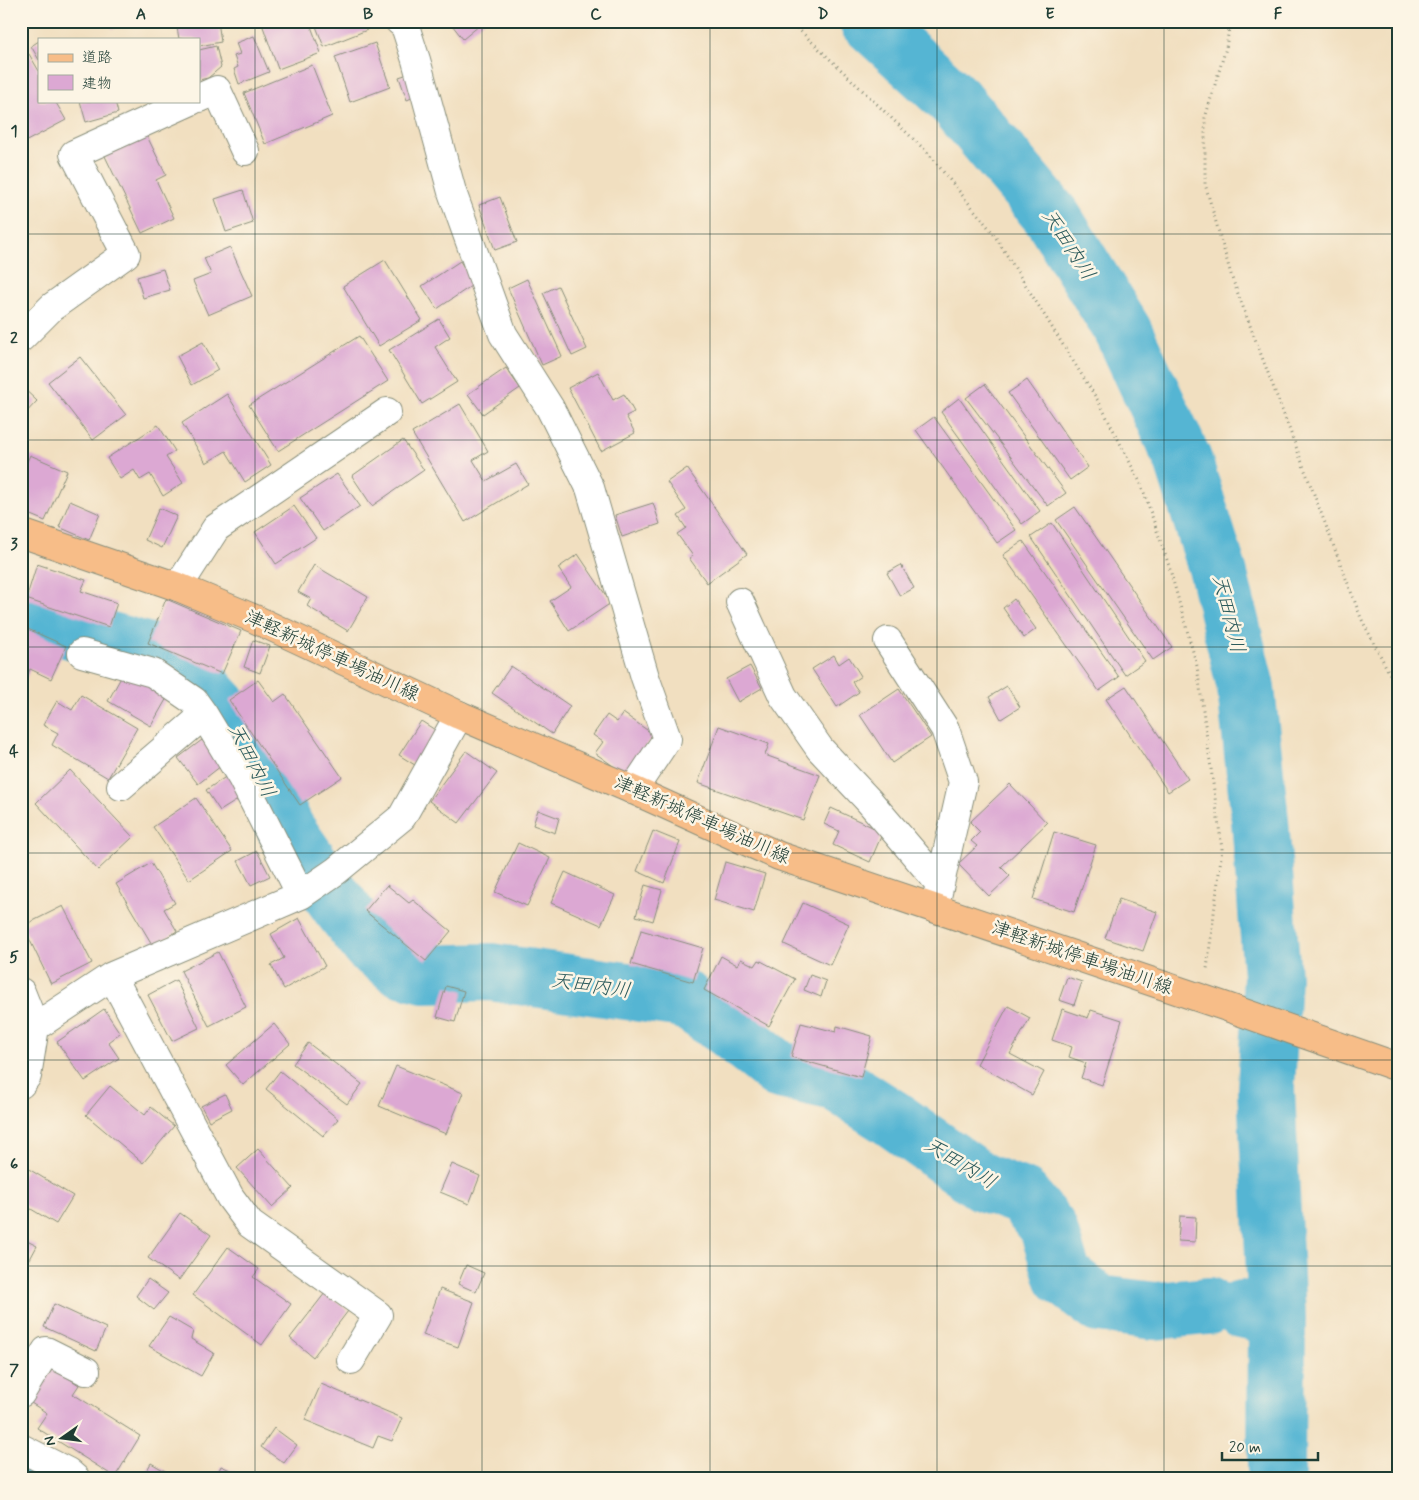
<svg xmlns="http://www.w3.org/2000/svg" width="1419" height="1500" font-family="Mynerve,'Klee One',sans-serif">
<rect width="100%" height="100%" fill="#fcf5e5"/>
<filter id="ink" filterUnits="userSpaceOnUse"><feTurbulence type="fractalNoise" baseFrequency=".02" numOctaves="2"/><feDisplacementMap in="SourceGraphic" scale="10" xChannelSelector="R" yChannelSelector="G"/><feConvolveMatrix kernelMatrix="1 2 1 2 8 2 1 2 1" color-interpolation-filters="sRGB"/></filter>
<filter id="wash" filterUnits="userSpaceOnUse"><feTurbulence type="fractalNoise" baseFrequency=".0096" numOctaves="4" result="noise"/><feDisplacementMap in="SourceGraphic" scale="20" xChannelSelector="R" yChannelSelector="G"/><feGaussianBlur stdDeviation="1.12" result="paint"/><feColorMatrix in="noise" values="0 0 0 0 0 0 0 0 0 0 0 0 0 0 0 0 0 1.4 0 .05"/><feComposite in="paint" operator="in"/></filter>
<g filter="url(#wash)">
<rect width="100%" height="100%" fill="#f1dfc0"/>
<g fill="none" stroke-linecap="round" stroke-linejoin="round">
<path stroke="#55b5d3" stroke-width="10" d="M21,1473L33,1479"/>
<path stroke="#55b5d3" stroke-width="58" d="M868,21L955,101L1053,218L1123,331L1183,460L1218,571L1246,688L1260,820L1272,977L1266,1089L1277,1317
M21,616L160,655L197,681L227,714L263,780L286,829L339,905L371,946L401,968L424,974L490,972L684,999L728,1029L779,1070L835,1082L893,1119L982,1182L1023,1197L1048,1228L1063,1276L1099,1304L1155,1311L1208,1306
M1241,1309L1277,1317L1276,1479"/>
</g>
<g id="blocks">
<path fill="#dca8d3" d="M110,21H139V22L112,29Z
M176,21H218L221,42L199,46V39H179Z
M261,21H309L321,53L278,69Z
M314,21H363L367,30L324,47Z
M449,21H485L463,39Z
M254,36L269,72L239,84L234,69L238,67L234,56L240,54L236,43Z
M39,41V60L31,46Z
M375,43L390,87L350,102L335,57Z
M216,46L221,67L208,78L199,80V50Z
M29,54L39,71V101H55L66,120L21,144V58Z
M312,65L332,116L265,144L244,93Z
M411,73L419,95L407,100L399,77Z
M80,101H115L118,113L86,122Z
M146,134L166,175L156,180L174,218L142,233L104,154Z
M243,190L253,223L226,232L215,199Z
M500,197L517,242L495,250L479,205Z
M230,247L252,296L208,315L193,281L211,274L204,258Z
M385,260L422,320L379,346L343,286Z
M460,261L474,284L437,309L422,286Z
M163,269L170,290L143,298L137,277Z
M527,279L562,356L542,365L508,288Z
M558,286L587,349L572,356L543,293Z
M439,319L450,337L435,347L457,382L422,404L389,350Z
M359,336L388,381L278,451L249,405Z
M203,342L218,370L192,385L177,356Z
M80,357L126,415L93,440L48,382Z
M506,368L520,388L483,414L468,394Z
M598,372L613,400L624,394L634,412L626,416L635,433L601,451L568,388Z
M1027,380L1088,467L1070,480L1008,393Z
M985,384L1066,493L1048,506L966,398Z
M21,386L37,401L21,418Z
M227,394L271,465L245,482L226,451L206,463L182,423Z
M959,398L1040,511L1022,524L941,412Z
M460,404L488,451L473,460L486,481L516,464L528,484L465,522L412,433Z
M934,417L1016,530L997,543L916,430Z
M158,425L175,451L166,457L183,483L163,496L150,474L140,480L134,470L120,479L107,458Z
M403,440L424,470L372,506L352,476Z
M30,455L67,471L45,521L21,511V475Z
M687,468L747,554L707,583L689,558L693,556L677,534L686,528L678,516L686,510L667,482Z
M337,474L360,506L323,531L300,498Z
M70,501L100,514L89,540L59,527Z
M653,503L660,524L622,537L615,515Z
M294,506L316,538L276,564L255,532Z
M1075,507L1172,647L1153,660L1056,520Z
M159,508L177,516L162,548L145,540Z
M1052,523L1145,661L1125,675L1031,537Z
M1023,541L1119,677L1099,691L1003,555Z
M578,554L611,603L569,631L550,601L571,587L558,568Z
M37,564L86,580L81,591L117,603L109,627L26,599Z
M314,565L368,597L348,631L307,606L311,599L298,592Z
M901,565L914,588L900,596L887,573Z
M166,599L241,631L222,674L148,643Z
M1014,599L1036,629L1024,638L1003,608Z
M21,626L66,646L51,679L30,669L23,686L21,685Z
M253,640L270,646L260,673L244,667Z
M834,655L839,664L849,657L861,676L852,682L859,692L837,707L812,669Z
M511,666L570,706L552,734L492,693Z
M750,666L762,688L738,702L726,679Z
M124,672L168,696L151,726L108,701Z
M258,680L274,702L285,694L342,777L300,805L229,700Z
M1007,686L1020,707L1001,719L989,697Z
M1126,686L1188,779L1168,792L1106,699Z
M899,689L931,737L892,763L860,715Z
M81,695L137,728L108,778L52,745L58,733L43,725L57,701L72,710Z
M623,713L654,735L626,775L595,753L603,742L593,735L607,715L617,722Z
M421,721L440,733L418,767L399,755Z
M719,726L769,744L765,755L820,775L803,820L698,783Z
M202,740L221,766L198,784L178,758Z
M466,751L497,773L459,823L429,801Z
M70,770L133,837L98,870L36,803Z
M230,774L244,796L220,811L206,790Z
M1010,784L1047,823L1001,867L1010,876L989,896L958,864L977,846L971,841L980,832L970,822Z
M196,798L232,851L189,880L153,827Z
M831,808L883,832L870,862L833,845L839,831L824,824Z
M538,810L559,818L555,833L533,825Z
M653,831L680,842L664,883L637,871Z
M1054,832L1096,845L1074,912L1033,899Z
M518,843L550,858L527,906L495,892Z
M257,851L270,876L251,885L238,861Z
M725,862L765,874L754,912L714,900Z
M151,863L175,903L164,909L177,931L153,946L116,884Z
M565,872L615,895L601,925L551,903Z
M387,885L409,903L413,900L451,931L426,961L365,911Z
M645,885L662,890L653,921L636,916Z
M1119,899L1157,912L1143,951L1105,938Z
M803,903L849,924L830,965L784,944Z
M63,906L92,963L51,984L23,926Z
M299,918L325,966L284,989L271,965L284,958L271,934Z
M641,930L703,948L693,982L631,964Z
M218,952L246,1007L209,1026L181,971Z
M721,956L737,965L741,959L755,966L759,960L795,979L769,1026L704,990Z
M810,975L826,981L821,997L804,990Z
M1067,977L1082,982L1074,1005L1059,1000Z
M176,980L199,1028L172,1041L148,995Z
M446,986L464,991L455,1022L437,1017Z
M1008,1006L1030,1018L1010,1054L1044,1072L1032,1095L977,1064Z
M104,1009L120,1033L108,1042L119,1058L85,1081L57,1042Z
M1062,1009L1088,1018L1091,1010L1122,1020L1102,1085L1081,1078L1086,1063L1069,1057L1072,1047L1052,1040Z
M801,1023L836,1032L837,1026L872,1036L861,1077L791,1057Z
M274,1024L290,1044L243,1085L226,1065Z
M308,1043L362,1084L347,1104L293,1064Z
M396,1066L463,1093L446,1134L379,1106Z
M280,1071L338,1119L323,1136L266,1089Z
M110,1086L145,1115L151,1107L174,1126L143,1163L86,1115Z
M225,1094L232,1109L209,1121L201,1106Z
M258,1149L293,1188L272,1207L237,1168Z
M452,1164L480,1176L469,1204L440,1192Z
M27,1168L73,1196L56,1224L21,1203V1178Z
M180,1213L211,1235L179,1280L148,1258Z
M1180,1216L1196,1217L1195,1242L1178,1241Z
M21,1238L37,1246L23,1272L21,1271Z
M228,1247L259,1269L253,1277L291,1304L262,1345L193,1295Z
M466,1265L484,1273L476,1292L458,1284Z
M148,1279L168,1293L154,1310L136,1296Z
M440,1289L474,1302L458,1347L423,1335Z
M325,1293L348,1311L313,1357L290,1338Z
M54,1304L106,1328L96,1351L44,1327Z
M21,1305L30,1309L21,1329Z
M169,1317L193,1331L191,1339L214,1353L201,1376L149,1346Z
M53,1368L79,1385L73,1394L140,1436L115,1477L37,1428L47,1413L31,1403Z
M321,1384L402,1418L392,1441L378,1436L373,1448L305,1420Z
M274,1428L297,1445L284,1463L261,1447Z
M151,1463L179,1479H142Z
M221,1466L244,1476L243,1479H215Z"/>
</g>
</g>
<g filter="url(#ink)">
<use href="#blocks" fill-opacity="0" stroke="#888e7a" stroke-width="1"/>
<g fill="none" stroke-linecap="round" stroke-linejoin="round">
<g stroke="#888e7a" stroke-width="30">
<path id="minor" d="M399,21L405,26L416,60L452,192L503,334L550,408L590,488L645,677L667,739L633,790
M199,98L217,90L245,151
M21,338L52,307L126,254L74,154L191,101
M178,587L216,528L387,412
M740,602L783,696L820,749L869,801L940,884
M888,641L945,729L963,782L937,897
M121,786L204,715
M301,895L336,871L402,817L459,715
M112,976L230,1197L250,1224L378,1315L351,1360
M21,992L35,1027L27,1076L21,1084
M35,1027L112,976L301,895L242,778L204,715L194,701L153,673L82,653
M21,1393L46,1351L86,1371
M21,1448L68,1472L76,1479"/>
</g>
<g stroke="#888e7a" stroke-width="30">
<path id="major" d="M21,533L178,587L255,619L459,715L633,790L779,856L1224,1006L1398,1067"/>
</g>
<path stroke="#888e7a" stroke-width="3" stroke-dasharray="1 4" stroke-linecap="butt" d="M790,21L928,153L993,233L1100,404L1141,484L1169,566L1197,666L1222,849L1207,969
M1230,21L1226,48L1205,118V184L1232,278L1361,618L1398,690"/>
<use href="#minor" stroke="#fff" stroke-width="28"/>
<use href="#major" stroke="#f7bd88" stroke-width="28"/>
</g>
</g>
<path fill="none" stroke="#1f3d34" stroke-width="1" stroke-opacity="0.55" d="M255,21V1479M482,21V1479M710,21V1479M937,21V1479M1164,21V1479M21,234H1398M21,440H1398M21,647H1398M21,853H1398M21,1060H1398M21,1266H1398"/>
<g text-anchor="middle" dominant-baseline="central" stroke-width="5" stroke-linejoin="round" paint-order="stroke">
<g font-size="19" fill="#1f3d34" stroke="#fcf5e5">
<text transform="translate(332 656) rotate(25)">津軽新城停車場油川線</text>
<text transform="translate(702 820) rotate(24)">津軽新城停車場油川線</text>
<text transform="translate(1082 958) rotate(19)">津軽新城停車場油川線</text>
</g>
<g font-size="20" font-style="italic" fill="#2c5b5c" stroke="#fcf5e5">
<text transform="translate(1068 245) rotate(57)">天田内川</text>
<text transform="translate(1228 614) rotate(76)">天田内川</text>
<text transform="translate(251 761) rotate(63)">天田内川</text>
<text transform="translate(591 986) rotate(8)">天田内川</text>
<text transform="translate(960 1164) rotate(31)">天田内川</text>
</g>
</g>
<rect width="1419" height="1500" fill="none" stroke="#fcf5e5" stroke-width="55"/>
<rect x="38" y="38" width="162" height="65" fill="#fcf5e5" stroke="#a4ab9e"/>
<rect x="48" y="54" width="25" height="8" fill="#f7bd88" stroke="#a4ab9e"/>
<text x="82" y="62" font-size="15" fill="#1f3d34">道路</text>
<rect x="48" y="75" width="25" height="15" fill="#dca8d3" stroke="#a4ab9e"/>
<text x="82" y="88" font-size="15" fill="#1f3d34">建物</text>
<g transform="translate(62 1438) rotate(256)" stroke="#fcf5e5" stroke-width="4" paint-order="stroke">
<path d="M0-4L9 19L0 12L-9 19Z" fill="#1f3d34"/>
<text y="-8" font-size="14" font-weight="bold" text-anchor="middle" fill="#1f3d34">N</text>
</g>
<path d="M1222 1452v8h96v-8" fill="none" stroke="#1f3d34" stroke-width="2.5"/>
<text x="1229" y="1452" font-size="15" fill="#1f3d34" stroke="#fcf5e5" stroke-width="4" paint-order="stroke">20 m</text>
<rect x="28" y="28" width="1364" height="1444" fill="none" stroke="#1f3d34" stroke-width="2"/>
<g font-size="16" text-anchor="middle" font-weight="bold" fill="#1f3d34">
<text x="141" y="19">A</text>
<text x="368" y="19">B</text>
<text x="596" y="19">C</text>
<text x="823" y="19">D</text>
<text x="1050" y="19">E</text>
<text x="1278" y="19">F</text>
<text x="14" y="136">1</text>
<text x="14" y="343">2</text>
<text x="14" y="549">3</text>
<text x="14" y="756">4</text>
<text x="14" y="962">5</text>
<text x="14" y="1169">6</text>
<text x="14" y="1375">7</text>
</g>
</svg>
